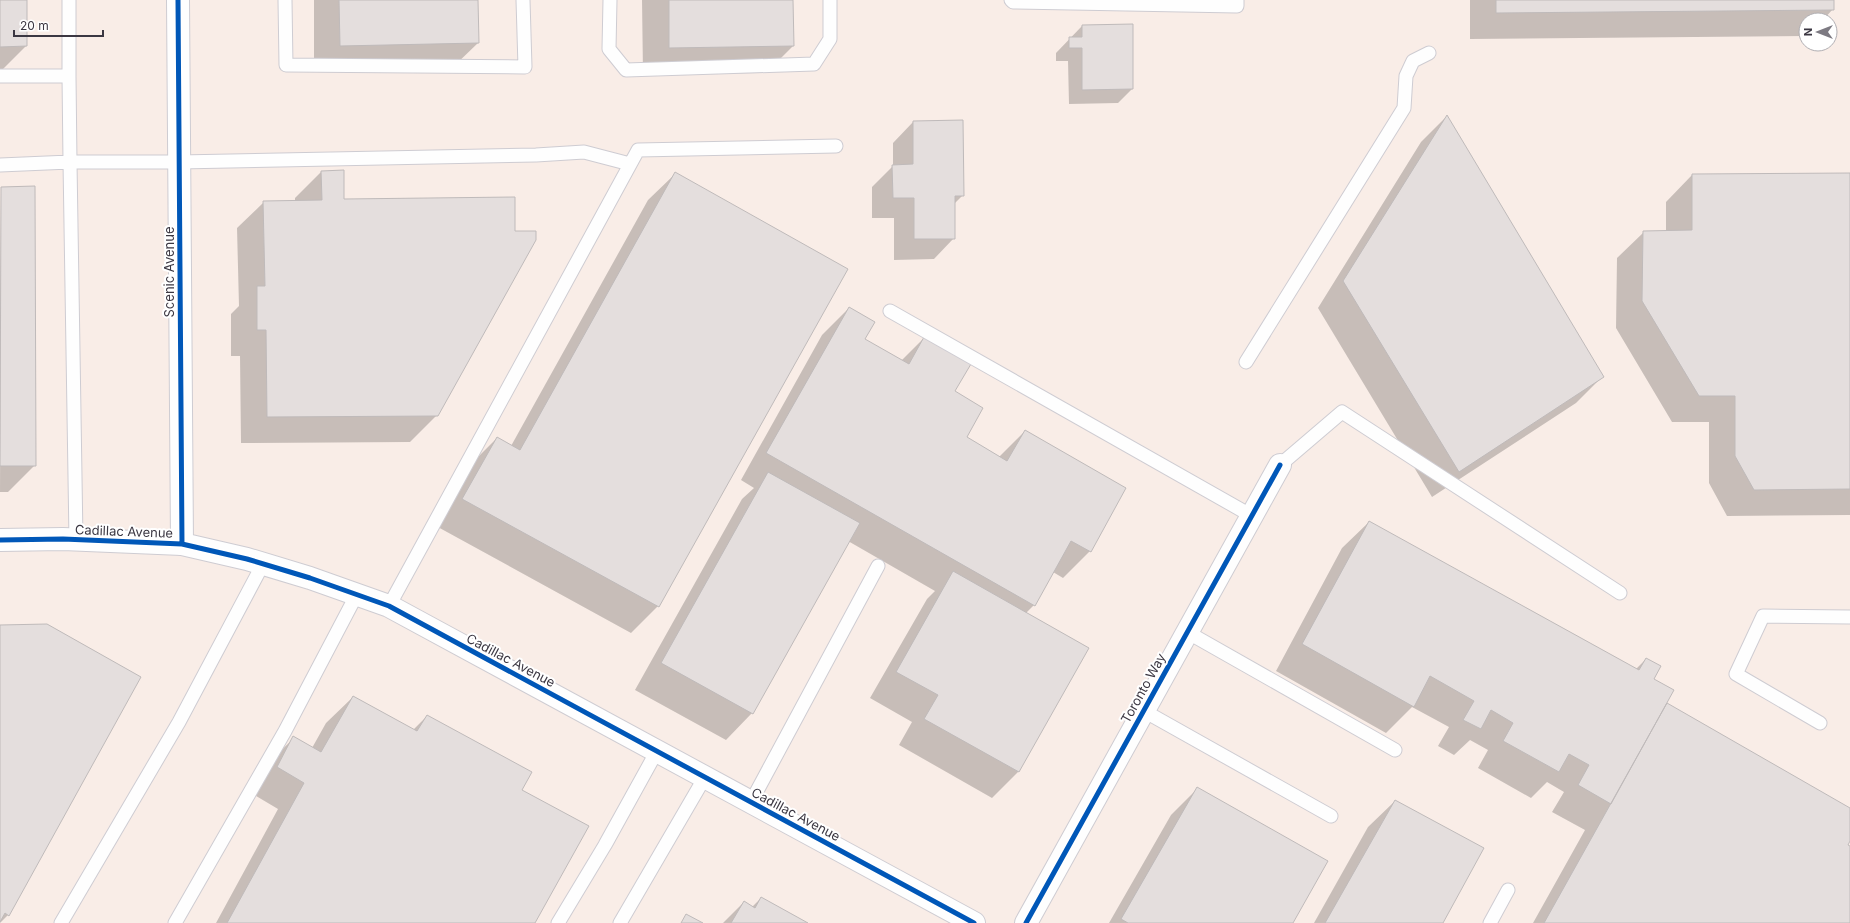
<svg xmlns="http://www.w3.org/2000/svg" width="1850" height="923" font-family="Inter,sans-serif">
<rect width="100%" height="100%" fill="#f7f5fa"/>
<path fill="#f9ede7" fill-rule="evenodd" d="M0,0H1850V923H0ZM1806,20H1830V44H1806Z"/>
<path fill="#0003" d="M0,0H26V46L0,72Z
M314,0H477L478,43L451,69L314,72Z
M642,0H792L793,46L766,73L643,74Z
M1470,0H1833V9L1823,20H1806V36L1470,39Z
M1082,26L1132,89L1118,103L1069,104L1068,61H1056V53Z
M1447,116L1602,377L1576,403L1432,497L1318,308L1421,142Z
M913,122L963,195L954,204V238L934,259L894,260V218H872V187L893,166V143Z
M321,172L437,415L410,442L241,443L240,356H231V314L239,306L237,228L264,202L295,201V198Z
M675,174L658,606L631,633L436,526L470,465L497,438L511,446L648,200Z
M1850,174V515L1727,516L1709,483V422H1672L1616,328L1617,258L1644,232L1666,231V202L1692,175Z
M1,188L35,465L8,492H0Z
M849,308L863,339L901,361L924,338L954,392L965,438L999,457L1025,431L1090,551L1063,578L1053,572L1034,605L1026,613L1088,648L1018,772L992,798L899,745L912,722L870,698L927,599L935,591L848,541L752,713L726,740L635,690L742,499L754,488L741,480L822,335Z
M1369,522L1636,669L1646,659L1653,679L1665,703L1850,809V839L1847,845L1850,847V923H1533L1585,830L1552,812L1564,792L1547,782L1531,798L1478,768L1488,750L1470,740L1454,755L1438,746L1449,727L1412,707L1386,733L1276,671L1342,548Z
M0,626L8,915L0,923Z
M353,697L413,730L427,716L534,923H216L278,809L251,793L267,764L294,738L312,748L326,723Z
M1198,788L1292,923H1109L1171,815Z
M1395,801L1442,923H1314L1368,827Z
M761,898L805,923H723L744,902L752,907Z"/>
<path fill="#e4dedd" stroke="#bfbaba" d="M0,0H27V46L0,47Z
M339,0H478L479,43L340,46Z
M669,0H793L794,46L669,48Z
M1496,0H1834V10L1496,13Z
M1133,24V89L1082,90V48H1069V37H1082V25Z
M1447,115L1604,377L1459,472L1343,281Z
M963,120L964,196H955V239H914V198H893L892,165L913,164V121Z
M344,170V199L515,197V231H536V240L438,416L267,417L266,330H257V286H265L263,201L322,200L321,171Z
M675,172L848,269L659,607L462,499L497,437L520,450Z
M1850,173V489L1754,490L1735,456V396H1699L1642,301L1643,231L1692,230V174Z
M35,186L36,466H0L1,187Z
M849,307L875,322L865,339L909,364L924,337L971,364L955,391L983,408L967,437L1007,461L1025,430L1126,488L1091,552L1071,541L1035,606L766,453Z
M768,472L860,523L753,714L661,663Z
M1369,521L1639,670L1646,658L1661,666L1654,679L1674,690L1611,804L1578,785L1589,765L1569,754L1559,772L1503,741L1513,723L1491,710L1481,729L1463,720L1474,701L1430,676L1414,707L1302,644Z
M953,571L1089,648L1019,772L924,719L938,695L896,672Z
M47,624L141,677L9,916L5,913L0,922V625Z
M353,696L417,731L427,715L532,772L522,790L589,826L535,923H227L304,783L277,767L293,736L321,752Z
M1667,703L1850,808V841L1848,845L1850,846V923H1544Z
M1197,787L1328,861L1293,923H1128L1121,919Z
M1395,800L1484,848L1443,923H1325Z
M761,897L808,923H731L744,901L755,908Z
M686,914L703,923H681Z"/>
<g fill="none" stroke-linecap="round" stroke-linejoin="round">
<g stroke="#ceccd2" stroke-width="15">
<path id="lane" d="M69,0V76
M285,0L286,65L525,67L523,0
M610,0L609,49L626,70L814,64L830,39V0
M1011,0L1013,2L1237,6V0
M0,76H69L70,162L0,165
M890,311L1252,516
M1246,362L1404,108L1406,76L1413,61L1429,53
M1280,465L1342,412L1620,593
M76,540L70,162H179L536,155L584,152L630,164
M389,606L638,150L836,146
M1187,632L1395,750
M1144,711L1331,816
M1820,723L1736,674L1763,616L1850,617
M751,802L878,566
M61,923L179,722L263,564
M175,923L285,731L357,594
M558,923L605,845L657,751
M620,923L705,777
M1490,923L1508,890"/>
</g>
<g stroke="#ceccd2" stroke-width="24">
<path id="street" d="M0,540L63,539L182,544
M1026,923L1280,465"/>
</g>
<g stroke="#ceccd2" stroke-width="24">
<path id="secondary" d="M178,0L182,544L247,559L310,578L389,606L974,923"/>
</g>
<use href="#lane" stroke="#fefefe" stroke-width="13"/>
<use href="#street" stroke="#fefefe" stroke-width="22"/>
<use href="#secondary" stroke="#fefefe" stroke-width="22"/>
<g stroke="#fff" stroke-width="8">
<path id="cycleway" d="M178,0L182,544
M0,540L63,539L182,544L247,559L310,578L389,606L974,923
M1026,923L1280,465"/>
</g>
<use href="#cycleway" stroke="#0057b8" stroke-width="5"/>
</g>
<g text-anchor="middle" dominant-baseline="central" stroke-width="4" stroke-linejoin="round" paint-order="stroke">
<g font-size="13" fill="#3b3742" stroke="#fff">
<text transform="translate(169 272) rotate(-90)">Scenic Avenue</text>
<text transform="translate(124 531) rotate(2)">Cadillac Avenue</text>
<text transform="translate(511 660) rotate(28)">Cadillac Avenue</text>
<text transform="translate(1143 688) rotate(-61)">Toronto Way</text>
<text transform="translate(796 814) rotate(28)">Cadillac Avenue</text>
</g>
</g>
<g transform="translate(1818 32) rotate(270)"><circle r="19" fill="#ffffff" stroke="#b1afb3"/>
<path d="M0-3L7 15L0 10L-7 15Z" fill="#7d7a82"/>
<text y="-6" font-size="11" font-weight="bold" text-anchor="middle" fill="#3b3742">N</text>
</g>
<path d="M14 30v6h89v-6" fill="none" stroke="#3b3742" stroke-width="2"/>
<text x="20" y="30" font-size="12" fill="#3b3742" stroke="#ffffff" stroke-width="3" paint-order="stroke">20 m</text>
</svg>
